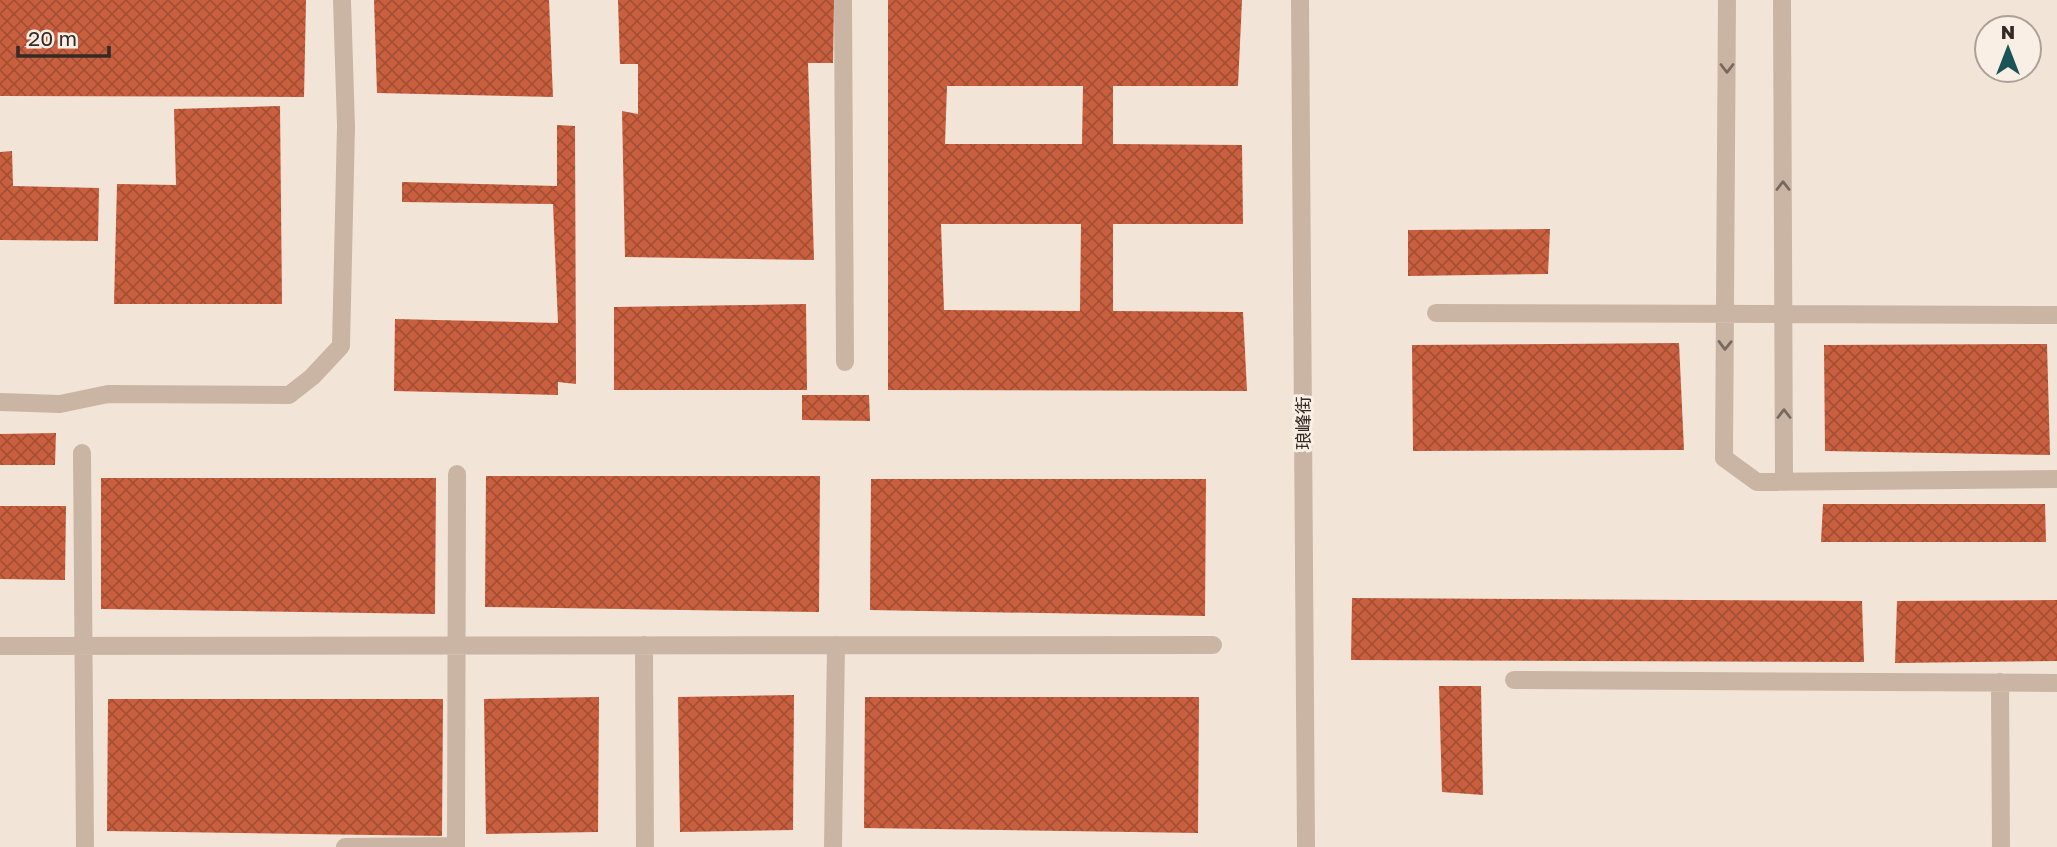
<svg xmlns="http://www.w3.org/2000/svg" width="2057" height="847" font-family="'Golos Text','Noto Sans SC',sans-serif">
<defs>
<pattern id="building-cross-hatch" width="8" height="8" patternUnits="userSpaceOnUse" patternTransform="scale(1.75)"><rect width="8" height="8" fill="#c95f3e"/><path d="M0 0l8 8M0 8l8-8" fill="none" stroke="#a44f34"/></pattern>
</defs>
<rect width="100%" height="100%" fill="#f2e5d8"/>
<path fill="url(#building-cross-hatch)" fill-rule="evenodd" d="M0,0H306L304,97L0,96Z
M374,0H549L553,97L377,93Z
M618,0H834L833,63H808L814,260L625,257L622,111L638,114V64H620Z
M888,0H1242L1238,86H1113V144L1242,145L1243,224H1113V311L1243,312L1247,391L888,390ZM947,86H1083L1082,144H945ZM941,224H1081L1080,311L944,310Z
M280,106L282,304H114L117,184L176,185L174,109Z
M557,125L575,126L576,384L558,382V395L394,391L395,319L558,323L553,204L402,202V182L557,186Z
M12,151L13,186L99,188L98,241L0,240V152Z
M1550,229L1548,274L1408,276V230Z
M806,304L807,390H614V307Z
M1679,343L1684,450L1413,451L1412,345Z
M2047,344L2050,455L1825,451L1824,345Z
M802,395H869L870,421L802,420Z
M56,433L55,465H0V434Z
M486,476H820L819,612L485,607Z
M101,478H436L435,614L101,609Z
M871,479H1206L1205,616L870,610Z
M1823,504H2045L2046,542H1821Z
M0,506H66L65,580L0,579Z
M1352,598L1862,601L1864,662L1351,660Z
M2057,600V661L1895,663L1897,601Z
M1439,686H1481L1483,795L1442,792Z
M794,695L793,830L680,832L678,697Z
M599,697L598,832L486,834L484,699Z
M865,697H1199L1198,833L864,828Z
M108,699H443L442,836L107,831Z"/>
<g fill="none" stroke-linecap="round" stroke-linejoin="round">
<path stroke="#cab5a4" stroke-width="18" d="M843,0L845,362
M1300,0L1306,847
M1727,0L1724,458L1757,482L2057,479
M1782,0L1784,482
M1436,313L2057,315
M0,402L60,404L108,394L289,395L312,377L341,346L346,126L342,0
M82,453L85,847
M644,645L645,847
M0,646L1213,645
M1514,680L2057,683
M2000,682L2001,847
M345,847L456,846L457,474
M833,847L836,645"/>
</g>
<defs><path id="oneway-chevron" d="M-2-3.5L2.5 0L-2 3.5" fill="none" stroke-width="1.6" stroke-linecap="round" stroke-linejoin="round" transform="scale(1.75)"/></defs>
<g stroke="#78695f">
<use href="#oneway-chevron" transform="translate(1727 68) rotate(90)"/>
<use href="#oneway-chevron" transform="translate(1783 186) rotate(-90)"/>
<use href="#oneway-chevron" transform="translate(1725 345) rotate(91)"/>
<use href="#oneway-chevron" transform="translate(1784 414) rotate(-90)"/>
</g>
<g text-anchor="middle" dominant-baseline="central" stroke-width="6" stroke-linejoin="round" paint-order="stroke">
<g font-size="18" fill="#352a26" stroke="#f9efe4">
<text transform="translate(1303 423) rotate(-90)">琅峰街</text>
</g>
</g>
<g transform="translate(2008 49)"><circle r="33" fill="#f9efe4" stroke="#aba098" stroke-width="2"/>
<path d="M0-5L12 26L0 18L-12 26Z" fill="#1a5457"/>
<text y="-10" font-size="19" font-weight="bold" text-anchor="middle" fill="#352a26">N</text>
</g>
<path d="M18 46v10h91v-10" fill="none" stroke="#352a26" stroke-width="3.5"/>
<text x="28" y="46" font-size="21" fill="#352a26" stroke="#f9efe4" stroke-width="5" paint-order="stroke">20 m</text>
</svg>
